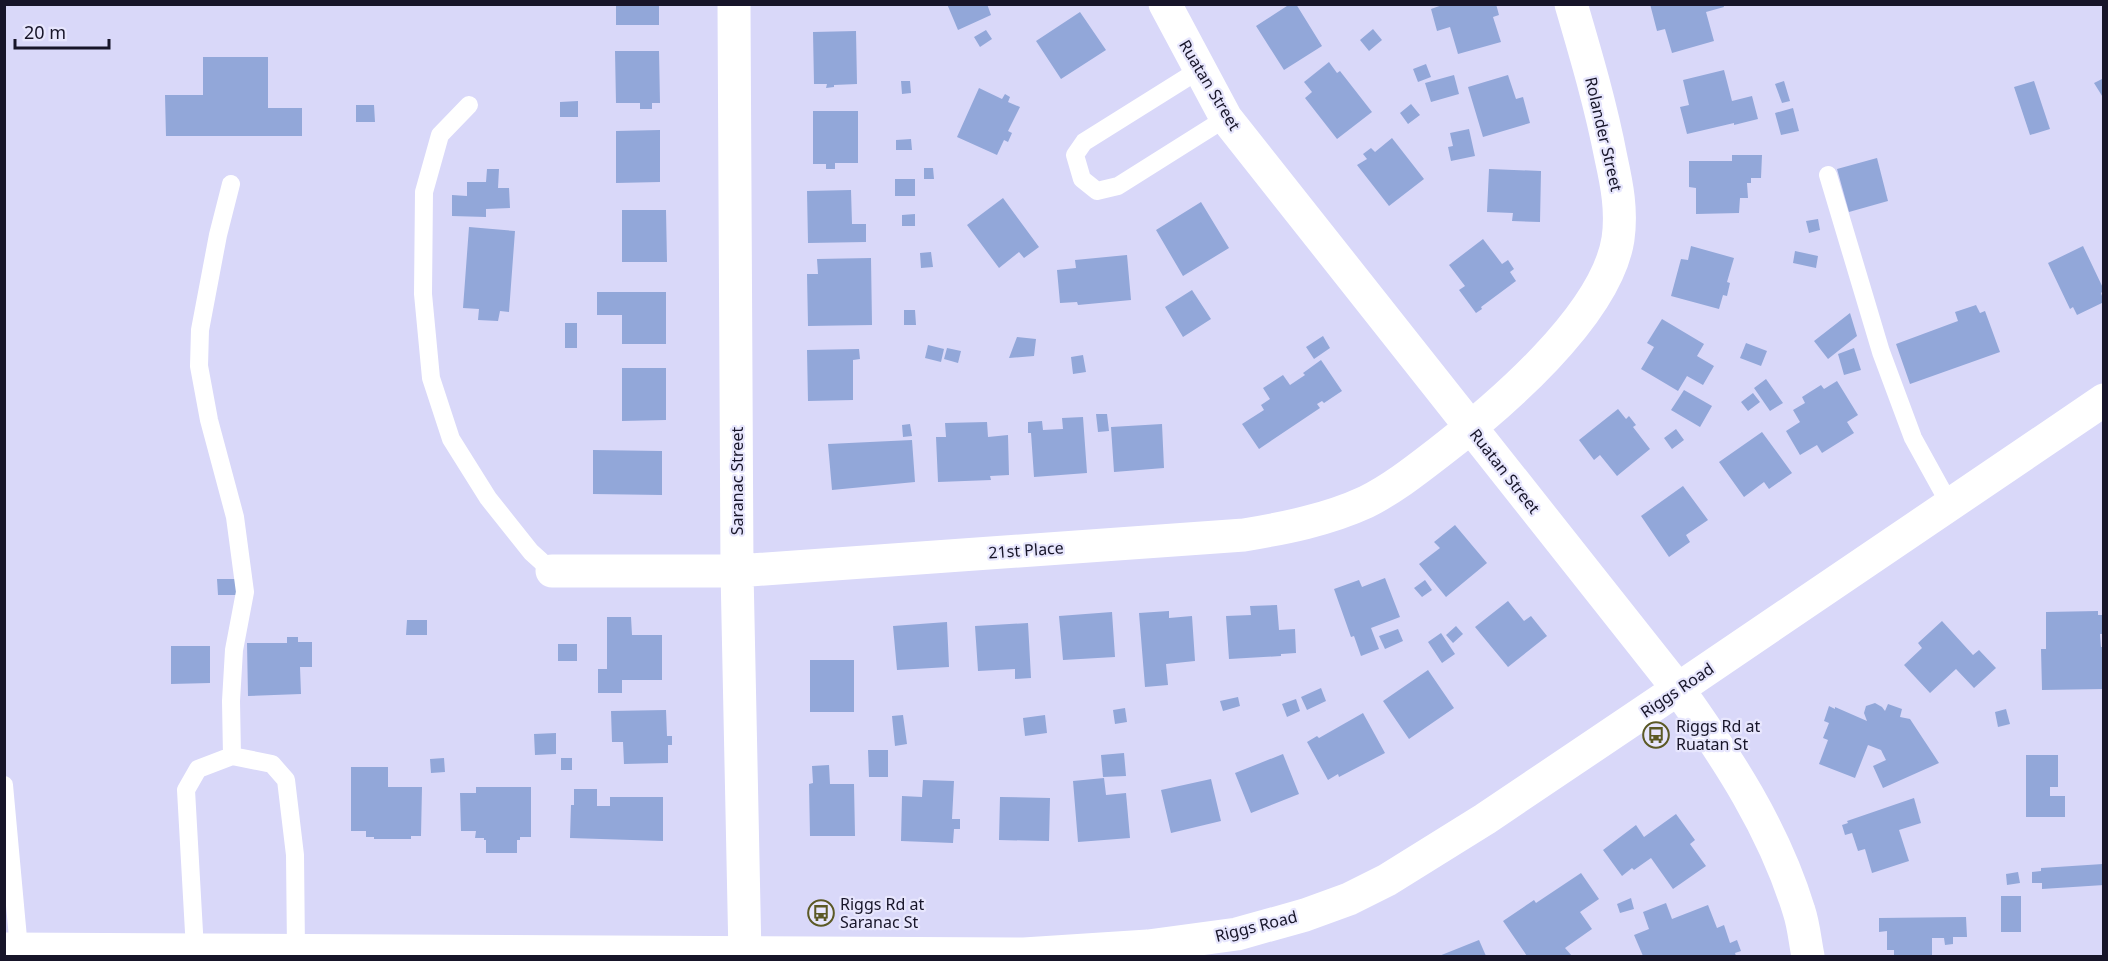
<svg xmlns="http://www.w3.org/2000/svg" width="2108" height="961" font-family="'Noto Sans',sans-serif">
<rect width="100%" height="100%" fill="#d9d8f9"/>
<path fill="#92a7d9" d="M616,4H659V25H616Z
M947,4H987L991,15L958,30Z
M1290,4H1296L1322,46L1284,70L1256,26Z
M1445,4H1496L1499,15L1493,17L1501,42L1458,54L1450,27L1437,31L1431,9Z
M1650,4H1723L1724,7L1706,12L1714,41L1672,53L1665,29L1657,31Z
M1080,12L1106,50L1061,79L1036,41Z
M1373,29L1382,40L1369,51L1360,40Z
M986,30L992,39L980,47L974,37Z
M856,31L857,84L834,85V87L826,88L827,84H814L813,32Z
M615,51H659L660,103H652V109H640V103H616Z
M203,57H268V108H302V136H166L165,95H203Z
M1329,62L1337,73L1340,71L1372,112L1337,139L1305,98L1312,92L1304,82Z
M1426,64L1431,77L1418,82L1413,69Z
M1724,70L1732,101L1752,96L1758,119L1734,125V123L1687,134L1680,107L1689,105L1683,80Z
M1454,75L1459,94L1431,102L1425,83Z
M1508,75L1516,99L1523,97L1530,123L1483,137L1468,87Z
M2104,78V99L2094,83Z
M901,81H910L911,93L902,94Z
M1784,81L1790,101L1782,103L1775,84Z
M2034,81L2050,129L2030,135L2014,87Z
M979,88L1002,99L1005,94L1010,97L1008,102L1020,107L1008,131L1012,133L1008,142L1004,140L997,155L957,137Z
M578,101V117H560V102Z
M1411,104L1420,115L1408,124L1400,113Z
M356,105H374L375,122H356Z
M1793,108L1799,131L1781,135L1775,113Z
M813,111H858V163H835V169H826V164H813Z
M1469,129L1475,156L1451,161L1448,147L1453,146L1450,133Z
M660,130V182L616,183V131Z
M1392,138L1424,179L1389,206L1357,165L1367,159L1363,154L1371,148L1375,152Z
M911,139L912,150H896V140Z
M1732,155H1762L1761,178H1751V183H1747L1748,198H1740L1739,213L1696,214V188L1689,187V161H1732Z
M1877,158L1888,201L1849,212L1837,169Z
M924,168H933L934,179H924Z
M487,169H499L498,188H509L510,208L486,209V217L452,216V195L467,196V182H486Z
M1489,169L1541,171L1540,222L1512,221L1513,213L1487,212Z
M895,179H915V196H895Z
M851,190L852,224H866V242L808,243L807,191Z
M1003,198L1039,247L1024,258L1019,252L999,268L967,225Z
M1201,202L1229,248L1183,276L1156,230Z
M622,210H666L667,262H622Z
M915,214V226H902V215Z
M1818,219L1820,230L1809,233L1806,221Z
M469,227L515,231L509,312L500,311L498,321L478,320L479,309L463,308Z
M1483,239L1502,264L1508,260L1514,269L1510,272L1516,281L1481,307L1482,309L1476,313L1459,290L1465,286L1449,265Z
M1691,246L1734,258L1727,282L1730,283L1727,296L1723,295L1719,309L1671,296L1681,259L1688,260Z
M2083,246L2104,290L2101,293L2104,302L2077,315L2073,307L2070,309L2048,263Z
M1795,251L1818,256L1816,268L1793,263Z
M931,252L933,267L921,268L920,253Z
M1127,255L1131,300L1078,305L1077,302L1060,303L1057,270L1076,268L1075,260Z
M871,258L872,325L808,326L807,274H818L817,259Z
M1192,290L1211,319L1183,337L1165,307Z
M597,292H666V344H622V315H597Z
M1976,305L1980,313L1985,311L2000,352L1910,384L1896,344L1958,321L1955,312Z
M904,310H915L916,325H904Z
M1850,313L1857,336L1828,359L1814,341Z
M1662,319L1704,344L1697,356L1714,366L1703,385L1687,376L1678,391L1641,369L1654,347L1647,343Z
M565,323H577V348H565Z
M1323,336L1330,348L1314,359L1306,347Z
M1017,337L1036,339L1034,356L1009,358Z
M1746,343L1767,351L1761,366L1740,358Z
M928,345L944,349L941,362L925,358Z
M947,348L961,351L958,363L944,359Z
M1854,348L1861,370L1844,375L1838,354Z
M859,349L860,359L853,360V400L808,401L807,350Z
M1083,355L1086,372L1073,374L1071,357Z
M1321,360L1342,391L1324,403L1322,401L1317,404L1320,408L1259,449L1242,424L1264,410L1261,405L1270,399L1263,388L1283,375L1290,385L1305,375L1303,373Z
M622,368H666V420L622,421Z
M1766,379L1783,403L1770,411L1754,388Z
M1837,381L1858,415L1847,422L1854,433L1822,453L1817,445L1800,455L1786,431L1800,422L1793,410L1805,403L1802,397L1821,385L1824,389Z
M1684,390L1712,406L1700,427L1671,410Z
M1753,393L1760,402L1748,411L1741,402Z
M1618,409L1626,419L1629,416L1636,425L1633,427L1650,449L1617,476L1600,455L1594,460L1579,440Z
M1096,414H1107L1109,431L1098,432Z
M1083,417L1087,473L1034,477L1031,433H1028V422L1042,421L1043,430L1063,429L1062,418Z
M987,422L988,437L1008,435L1009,475L990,476L991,480L938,482L936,437H946L945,423Z
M910,424L912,436L903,437L902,425Z
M1162,424L1164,468L1114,472L1111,427Z
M1676,429L1684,440L1672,449L1664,438Z
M1762,432L1792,473L1769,489L1764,482L1744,497L1719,462Z
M912,440L915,482L832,490L828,444Z
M593,450L662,451V495L593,494Z
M1683,486L1708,520L1686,535L1690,542L1669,557L1641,516Z
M1455,525L1487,563L1446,597L1419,564L1440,548L1434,542Z
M1385,578L1400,617L1371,628L1379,649L1361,656L1354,636L1351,637L1334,589L1359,580L1362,587Z
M217,579H236L237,595H218Z
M1425,580L1432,590L1422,597L1414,588Z
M1508,601L1524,621L1531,616L1547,636L1508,667L1475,627Z
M1277,605L1279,630L1295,629L1296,653L1281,654V656L1229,659L1226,616L1251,615L1250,606Z
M1169,611V618L1192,616L1195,661L1166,664L1168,685L1145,687L1139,613Z
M2098,611V615H2104V634H2100L2101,647H2104V689L2042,690L2041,649H2046V612Z
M1112,612L1115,657L1063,660L1059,616Z
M607,617H631L632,635H662V680H622V693H598V669H607Z
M407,620H427V635H406Z
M1942,621L1973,655L1979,650L1996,668L1974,688L1956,669L1930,693L1904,665L1922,648L1918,643Z
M947,622L949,667L897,670L893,626Z
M1028,623L1031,678L1015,679V669L978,671L975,626Z
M1456,626L1463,634L1453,643L1446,635Z
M1398,629L1403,641L1385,649L1379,636Z
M1441,633L1455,654L1442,663L1428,642Z
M287,637H298V642H312V667H300L301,694L248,696L247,643H287Z
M558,644H577V661H558Z
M171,646H210V683L171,684Z
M810,660H854V712H810Z
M1428,670L1454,708L1409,739L1383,701Z
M1321,688L1326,701L1307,710L1301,697Z
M1238,697L1240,706L1223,711L1220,701Z
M1296,699L1300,711L1287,717L1282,704Z
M1875,703L1882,707L1885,711L1888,704L1902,709L1900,717L1910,719L1939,763L1883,788L1873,766L1886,760L1881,750L1868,745L1855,778L1819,764L1828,740L1823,738L1829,723L1824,721L1829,706L1835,709V707L1867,721L1864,713L1866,706Z
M1125,708L1127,722L1115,724L1113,710Z
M2006,709L2010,724L1998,727L1995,712Z
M666,710L667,736H672V745H668V763L624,764L623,742H612L611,711Z
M1363,713L1385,753L1339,777L1338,774L1328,780L1307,742L1317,736L1319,738Z
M903,715L907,744L895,746L892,716Z
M1045,715L1047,733L1025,736L1023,718Z
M556,733V754L535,755L534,734Z
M868,750H888V777H869Z
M1124,753L1126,776L1103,777L1101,755Z
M1283,754L1299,794L1251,813L1235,773Z
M2026,755H2058V787H2050V796H2065V817H2026Z
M444,758L445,772L431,773L430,759Z
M561,758H572V770H561Z
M829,765L830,784H854L855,836H810L809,784L813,783L812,766Z
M351,767H388V787H422L421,836H411V839H374V837H366V831H351Z
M1104,778L1106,795L1126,793L1130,838L1078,842L1073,781Z
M1211,779L1221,821L1171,833L1161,790Z
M923,780L954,781L952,819H960V829H954L953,843L901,841L902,796L922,797Z
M476,787H531V837H520V840H517V853H486V840H484V838H475L476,831H461L460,793H476Z
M574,789H597V806H610V797H663V841L570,838L571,805H574Z
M1000,797L1050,798L1049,841L999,840Z
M1914,798L1921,823L1899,830L1909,861L1872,873L1865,849L1858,851L1852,833L1845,835L1842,825L1848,823L1847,821Z
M1676,814L1695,840L1690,844L1706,866L1673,889L1651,858L1634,870L1632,868L1622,876L1603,850L1636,825L1644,837Z
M2103,864L2104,885L2042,889V883H2032V872L2041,871V868Z
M2018,872L2020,883L2007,885L2006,874Z
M1581,873L1599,899L1580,912L1592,929L1565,948L1572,956H1527L1503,921L1534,900L1536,903Z
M2001,896H2021V932H2001Z
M1631,898L1634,909L1620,913L1617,904Z
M1666,903L1672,919L1708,905L1717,928L1724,925L1730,943L1737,940L1741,951L1735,953L1736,956H1643L1634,935L1649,929L1643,912Z
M1966,917L1967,937H1953V944L1945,945L1944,938H1932V956H1894V950H1887V931L1879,932V918Z
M1479,940L1486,956H1439Z"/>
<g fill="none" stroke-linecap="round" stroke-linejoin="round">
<path stroke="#fff" stroke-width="18" d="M1199,70L1084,142L1075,155L1082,179L1097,191L1118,186L1226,118
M469,105L440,135L424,192L423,294L431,378L451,439L488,498L531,552L552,571
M1828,175L1881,352L1913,438L1950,505
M231,184L218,235L200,330L199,366L209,420L235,517L245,592L234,650L231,701L232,756
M4,785L19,949
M195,950L186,790L198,769L232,756L272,764L286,780L295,855L296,950"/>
<path stroke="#fff" stroke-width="33" d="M734,4L737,571L745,956
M1165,4L1226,118L1678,689C1728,759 1774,829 1799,911C1804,926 1805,942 1808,956
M552,571H737L1244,535C1285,528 1327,520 1366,502C1392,489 1415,471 1437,454C1497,408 1606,316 1618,239C1622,211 1617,185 1611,158C1601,106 1586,55 1571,4"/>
<path stroke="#fff" stroke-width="33" d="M4,949L1024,954L1148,946L1237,934L1305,915L1349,899L1387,880L1485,819L1678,689L2104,400"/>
</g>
<defs>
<g id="bus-ring" transform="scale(1.35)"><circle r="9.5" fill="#e7e6fd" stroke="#5b5925" stroke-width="1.5"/><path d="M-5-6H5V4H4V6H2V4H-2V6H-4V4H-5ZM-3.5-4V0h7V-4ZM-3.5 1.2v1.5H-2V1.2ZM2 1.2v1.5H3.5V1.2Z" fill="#5b5925"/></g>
</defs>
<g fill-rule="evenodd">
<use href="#bus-ring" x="1656" y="735"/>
<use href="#bus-ring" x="821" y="913"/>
</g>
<g text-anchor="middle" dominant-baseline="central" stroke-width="4.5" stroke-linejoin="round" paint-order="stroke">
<g font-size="16" fill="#171529" stroke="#e7e6fd">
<text transform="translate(1210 85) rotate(59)">Ruatan Street</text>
<text transform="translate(1604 134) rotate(77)">Rolander Street</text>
<text transform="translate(1505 471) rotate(52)">Ruatan Street</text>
<text transform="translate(737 481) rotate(-90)">Saranac Street</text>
<text transform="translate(1026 550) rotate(-4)">21st Place</text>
<text transform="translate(1677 690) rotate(-34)">Riggs Road</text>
<text transform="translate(1256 926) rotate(-14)">Riggs Road</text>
</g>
<g font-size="16" fill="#171529" stroke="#e7e6fd" text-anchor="start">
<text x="1676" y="726">Riggs Rd at<tspan x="1676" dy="18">Ruatan St</tspan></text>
<text x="840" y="904">Riggs Rd at<tspan x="840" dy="18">Saranac St</tspan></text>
</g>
</g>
<rect width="2108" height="961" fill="none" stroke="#171529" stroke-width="12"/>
<path d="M15 39v9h94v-9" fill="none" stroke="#171529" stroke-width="3"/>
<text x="24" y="39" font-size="18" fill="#171529" stroke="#e7e6fd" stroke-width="4.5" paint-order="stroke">20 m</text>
</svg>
